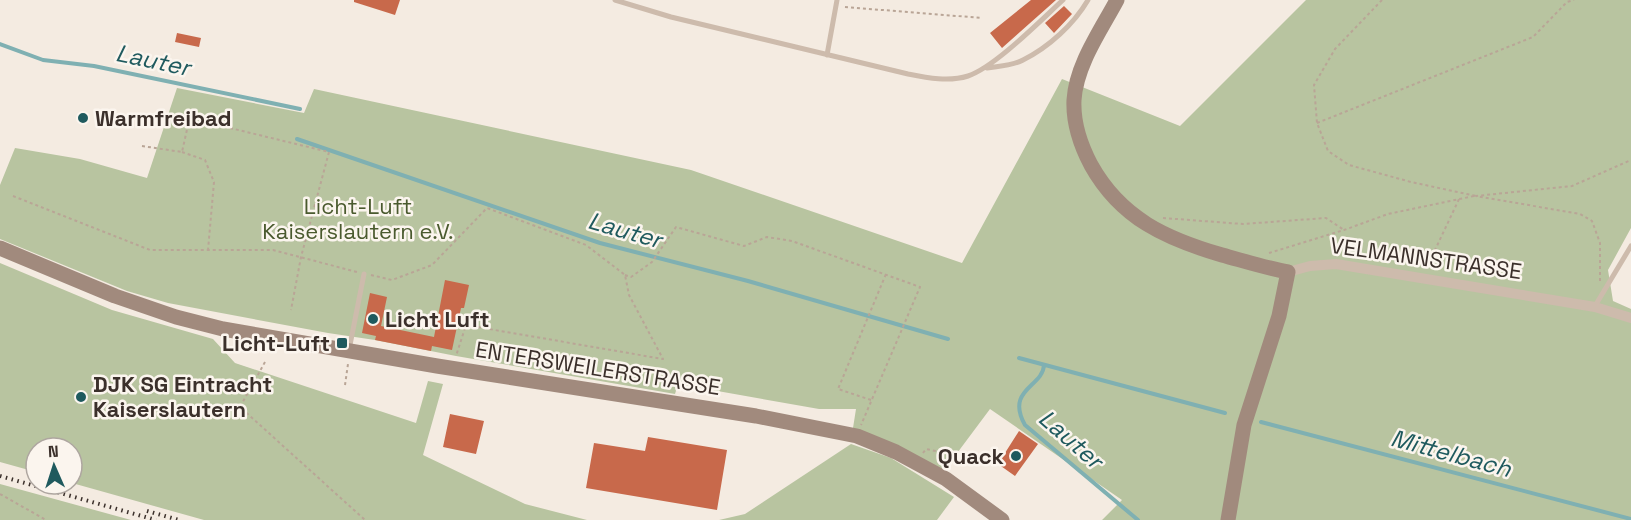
<svg xmlns="http://www.w3.org/2000/svg" width="1631" height="520" font-family="'Space Grotesk',sans-serif">
<rect width="100%" height="100%" fill="#f4ebe1"/>
<path fill="#b8c4a0" d="M1306,0H1631V228L1608,270L1613,301L1631,309V520H1102L1122,500L990,409L943,472L853,428L856,409H819L678,384L675,394L456,356L375,340L328,333L168,303L127,291L0,239V185L15,148L80,159L147,178L177,88L304,113L314,89L691,170L962,263L1062,79L1180,126Z
M0,263L112,310L213,339L235,363L416,423L428,381L443,384L423,455L525,504L587,520H204L72,483V448H36V472L0,462Z
M851,444L891,458L954,497L937,520H719L745,514Z
M0,484L131,520H0Z"/>
<g fill="none" stroke-linecap="round" stroke-linejoin="round">
<path stroke="#7fb0b2" stroke-width="4" d="M0,44L43,60L94,66L300,109
M297,139L600,243L748,281L948,339
M1019,358L1225,413
M1044,365C1043,387 1005,389 1025,425L1138,520
M1261,422L1631,519"/>
</g>
<path fill="#c8694b" d="M354,0H400L395,15L354,2Z
M1031,0H1056L1002,48L990,33Z
M1064,6L1072,14L1054,33L1045,23Z
M177,33L201,38L199,47L175,42Z
M445,280L469,285L464,308H461L452,350L432,346L431,351L375,340L376,336L362,333L370,293L387,297L381,326L434,337Z
M450,414L484,421L476,454L443,447Z
M1019,431L1038,444L1015,476L998,464Z
M648,437L727,450L717,510L586,488L594,443L645,451Z"/>
<g fill="none" stroke-linecap="round" stroke-linejoin="round">
<path stroke="#b9a596" stroke-width="2" stroke-dasharray="3 3" stroke-linecap="butt" d="M1382,0L1335,49L1314,85L1317,123L1328,151L1349,165L1411,182L1476,196
M845,7L982,18
M1317,123L1533,37L1567,2L1574,0
M142,146L182,152L188,125L193,119L329,152L301,257L291,310
M182,152L205,160L214,182L208,250
M13,196L150,250H273L357,272
M1163,218L1243,224L1326,218L1344,230
M1269,253L1344,230L1388,214L1474,196
M1427,267L1460,197
M371,275L392,280L432,265L487,208L586,245L625,275L629,295L663,359L466,325L456,356
M625,275L631,277L652,262L676,227L744,246L767,237L792,241L920,287L861,425
M1600,281V243L1592,221L1580,214L1476,196L1572,186L1631,160
M265,362L240,407L365,520
M345,385L348,364
M871,400L838,389L886,274
M923,453L926,449L984,461
M0,494L46,520"/>
<path stroke="#cdbbac" stroke-width="5" d="M615,0L671,17L908,74C928,78 949,82 968,76C995,67 1041,20 1063,0
M827,55L837,0
M987,68C999,66 1012,66 1023,60C1049,47 1074,24 1088,0
M1595,306L1631,246
M349,350L364,274"/>
<path stroke="#cdbbac" stroke-width="10" d="M1288,272L1310,266L1336,264L1595,307L1631,318"/>
<path stroke="#a18a7d" stroke-width="15" d="M1117,0C1101,30 1076,65 1074,100C1073,122 1081,146 1091,165C1121,219 1167,239 1222,255C1244,261 1266,268 1288,272L1279,316L1244,425L1228,520
M0,248L115,296L176,317L223,329L437,366L756,416L857,436L896,452L946,479L1002,520"/>
<path stroke="#3b302b" stroke-width="4" stroke-dasharray="1.5 4.5" stroke-linecap="butt" d="M0,476L156,520
M147,511L179,520"/>
</g>
<g fill="#1f5a5e" stroke="#fbf5ee" stroke-width="2">
<circle cx="83" cy="118" r="6"/>
<circle cx="373" cy="319" r="6"/>
<rect x="336" y="337" width="12" height="12" rx="3"/>
<circle cx="81" cy="397" r="6"/>
<circle cx="1016" cy="456" r="6"/>
</g>
<g text-anchor="middle" dominant-baseline="central" stroke-width="5" stroke-linejoin="round" paint-order="stroke">
<g font-size="22" font-weight="bold" fill="#3b302b" stroke="#fbf5ee" text-anchor="start">
<text x="95" y="118">Warmfreibad</text>
<text x="385" y="319">Licht Luft</text>
<text x="330" y="343" text-anchor="end">Licht-Luft</text>
<text x="93" y="384">DJK SG Eintracht<tspan x="93" dy="25">Kaiserslautern</tspan></text>
<text x="1004" y="456" text-anchor="end">Quack</text>
</g>
<g font-size="22" fill="#4a5a2e" stroke="#fbf5ee">
<text x="358" y="206">Licht-Luft<tspan x="358" dy="25">Kaiserslautern e.V.</tspan></text>
</g>
<g font-size="22" fill="#3b302b" stroke="#fbf5ee">
<text transform="translate(1426 258) rotate(8)">VELMANNSTRASSE</text>
<text transform="translate(598 368) rotate(9)">ENTERSWEILERSTRASSE</text>
</g>
<g font-size="24" font-style="italic" fill="#1f5a5e" stroke="#fbf5ee">
<text transform="translate(153 60) rotate(12)">Lauter</text>
<text transform="translate(625 230) rotate(16)">Lauter</text>
<text transform="translate(1071 439) rotate(41)">Lauter</text>
<text transform="translate(1451 453) rotate(15)">Mittelbach</text>
</g>
</g>
<g transform="translate(54 466) rotate(357)"><circle r="28" fill="#fbf5ee" stroke="#aea6a0" stroke-width="1.5"/>
<path d="M0-4.5L10 22L0 15L-10 22Z" fill="#1f5a5e"/>
<text y="-9" font-size="16" font-weight="bold" text-anchor="middle" fill="#3b302b">N</text>
</g>
</svg>
